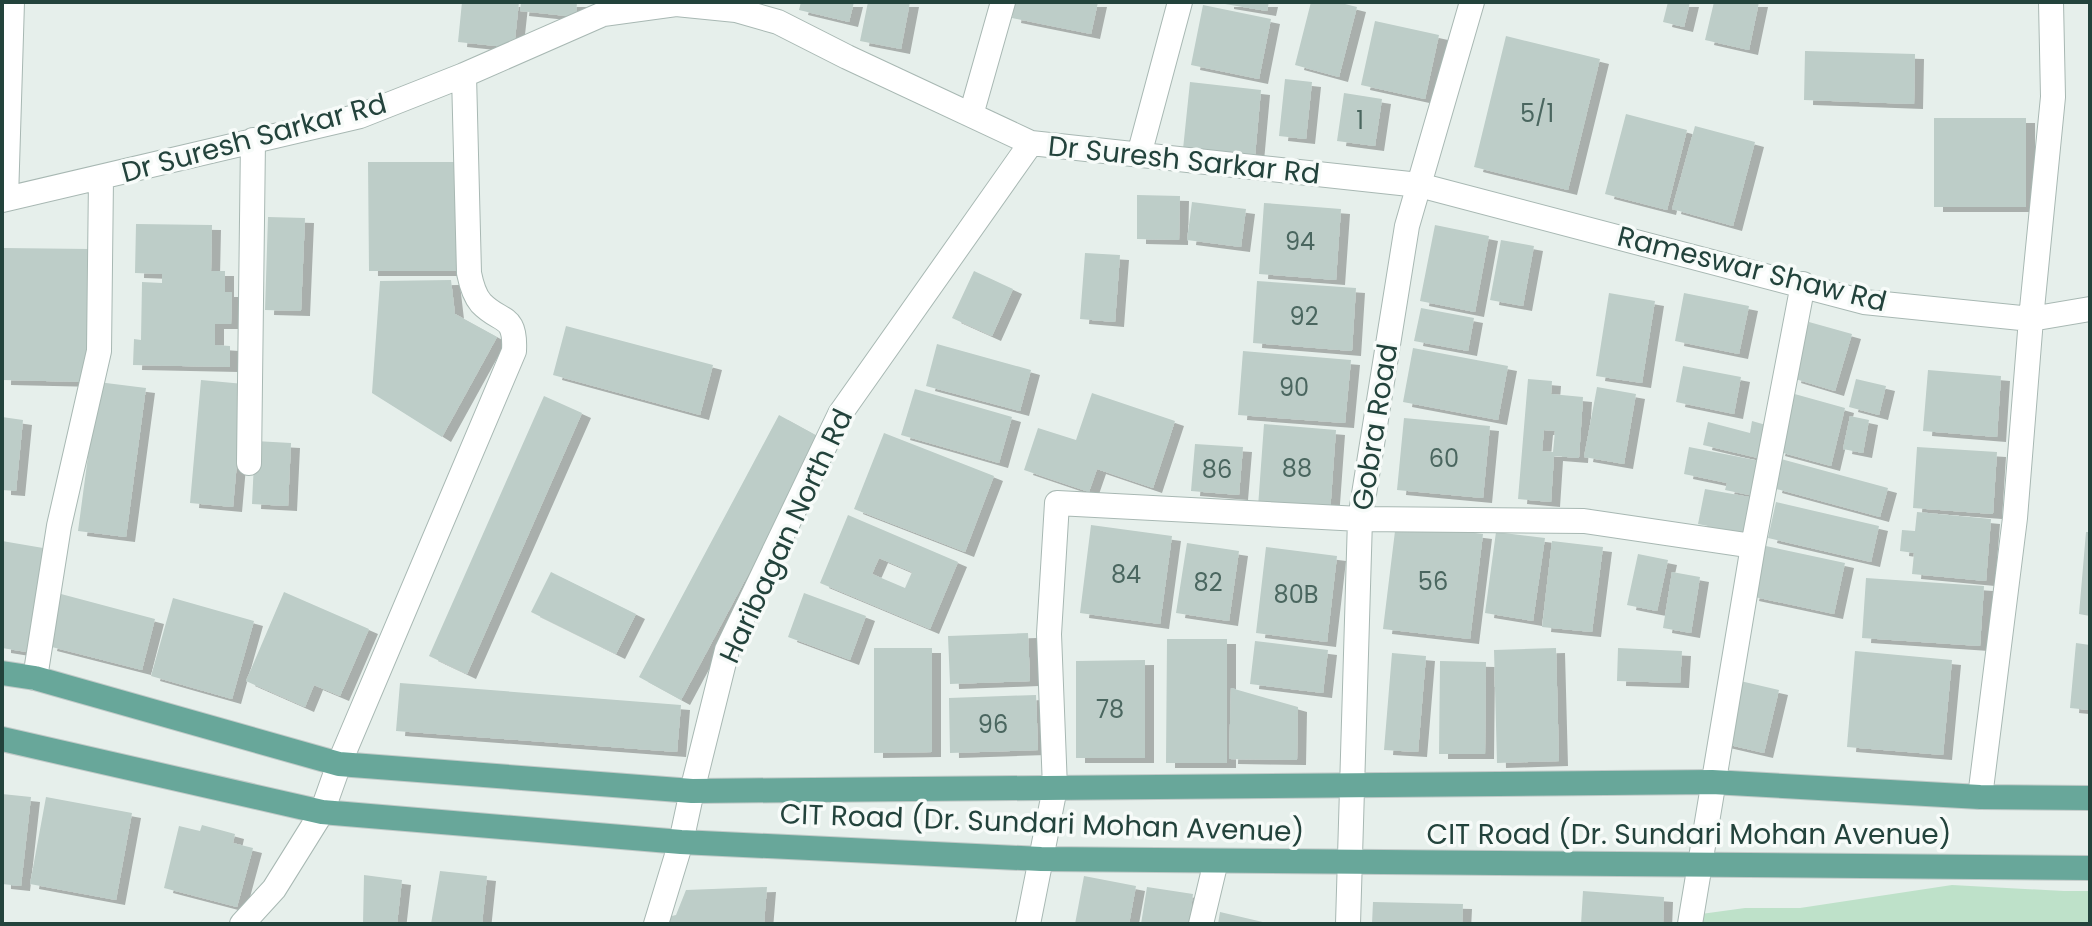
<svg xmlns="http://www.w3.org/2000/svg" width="2092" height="926" font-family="Poppins,sans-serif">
<defs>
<filter id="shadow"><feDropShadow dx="9" dy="5" stdDeviation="0" flood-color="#0004"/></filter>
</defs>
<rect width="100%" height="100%" fill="#e6efeb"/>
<path fill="#bee1c9" d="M1952,885L2064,891H2090V924H1696L1701,914L1745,908H1800Z"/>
<path fill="#bdcdc8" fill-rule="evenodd" filter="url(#shadow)" d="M462,2H519L514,48L458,42Z
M521,2H577L576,17L520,11Z
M801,2H854L849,22L799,10Z
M868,2H910L901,49L860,41Z
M1015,2H1098L1091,34L1012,18Z
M1225,2H1269L1267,11L1225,4Z
M1311,2H1337L1357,7L1339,77L1295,65Z
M1668,2H1690L1684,27L1663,22Z
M1714,2H1759L1749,50L1705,40Z
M1203,5L1271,19L1259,79L1191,65Z
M1375,21L1439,35L1425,99L1361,85Z
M1506,36L1600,59L1568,190L1474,167Z
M1805,51L1915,54L1914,104L1804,100Z
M1285,79L1312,82L1306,139L1279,136Z
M1190,82L1261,90L1255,156L1183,149Z
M1344,93L1382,99L1375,146L1337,141Z
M1626,114L1687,130L1667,210L1605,194Z
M1934,118H2026V207H1934Z
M1695,126L1755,142L1733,226L1672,209Z
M368,162H463L464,271H369Z
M1137,195L1180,196L1179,240L1137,239Z
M1192,202L1246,209L1241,247L1187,240Z
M1264,203L1341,209L1336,280L1259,274Z
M268,217L305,218L301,311L265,310Z
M136,224L212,225L211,271H225V292H232L231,324H215V345L230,346V367L133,365L134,339L141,340L142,282L162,283V274L135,273Z
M1435,225L1489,236L1475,312L1420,301Z
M1501,240L1534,246L1523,306L1490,300Z
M4,248L90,249L88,382L2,380Z
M1085,253L1120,255L1115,322L1080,319Z
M974,271L1013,289L992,336L952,318Z
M451,280L455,314L497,337L442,437L372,393L380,281Z
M1257,281L1356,288L1352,351L1253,343Z
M1609,293L1655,301L1642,383L1596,376Z
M1684,293L1749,306L1739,354L1675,341Z
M1421,308L1474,318L1468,351L1414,341Z
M1809,322L1852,334L1835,391L1792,378Z
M566,326L713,365L700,415L553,375Z
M937,344L1031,370L1020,411L926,386Z
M1413,348L1508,366L1498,420L1403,402Z
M1243,351L1351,360L1345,423L1238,415Z
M1683,366L1741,377L1734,414L1676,402Z
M1928,370L2001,376L1997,437L1923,431Z
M1528,379L1552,381L1551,394L1583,397L1579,458L1554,456L1551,502L1518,499ZM1544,430L1555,431L1553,452L1542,451Z
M1856,379L1886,386L1879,415L1849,407Z
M201,380L244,384L233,507L190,503Z
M98,382L146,388L126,537L78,531Z
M1597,387L1636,394L1624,464L1584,457Z
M915,389L1012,417L999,463L901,435Z
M1092,393L1175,421L1153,488L1097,469L1089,492L1024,470L1038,428L1076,440Z
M1791,393L1845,408L1831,466L1776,451Z
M544,396L582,413L467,674L429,656Z
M779,415L821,438L681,700L639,677Z
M1850,416L1869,420L1863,453L1843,449Z
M2,417L23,420L16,491L2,490Z
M1404,418L1490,426L1483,498L1397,490Z
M1752,421L1766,425L1758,458L1703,445L1708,422L1750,433Z
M1264,424L1336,430L1330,513L1258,507Z
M884,433L994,476L965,552L854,509Z
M255,441L291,443L288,506L252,504Z
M1195,444L1243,447L1239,495L1191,491Z
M1689,447L1765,462L1759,497L1725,490L1727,483L1684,474Z
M1917,447L1997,452L1993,514L1913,508Z
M1781,459L1888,488L1880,517L1773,488Z
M1705,489L1755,498L1748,534L1698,524Z
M1776,502L1879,526L1871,562L1768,538Z
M1917,512L1991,519L1986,581L1912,574L1914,553L1900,551L1902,530L1915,531Z
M848,515L958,562L930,629L820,583ZM879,558L912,572L905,588L872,574Z
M1396,523L1483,534L1470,639L1383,629Z
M1091,525L1172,536L1160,624L1080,613Z
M1496,532L1545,538L1533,621L1485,613Z
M2086,532H2090V616L2079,614Z
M2,541L49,549L33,653L2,648Z
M1552,541L1603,547L1592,632L1542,627Z
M1187,543L1239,551L1229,621L1176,613Z
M1761,545L1845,563L1834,614L1750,596Z
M1266,547L1337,556L1327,642L1256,633Z
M1638,554L1668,560L1657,611L1627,605Z
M551,572L636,614L616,654L531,612Z
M1672,572L1700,577L1691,633L1663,628Z
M1866,578L1984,586L1980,646L1862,638Z
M284,592L369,629L340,696L314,685L305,707L246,681Z
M804,593L866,616L850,660L788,637Z
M61,594L155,619L142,670L48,646Z
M173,598L254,621L232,699L151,676Z
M1028,633L1030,681L950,684L948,636Z
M1167,639H1227V763H1166Z
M1255,641L1328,650L1323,693L1250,684Z
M2076,643L2090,645V710L2070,708Z
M874,648H932V752L874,753Z
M1556,648L1559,761L1497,763L1494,650Z
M1618,648L1682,651L1680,683L1617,681Z
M1855,651L1952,660L1943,755L1847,747Z
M1392,653L1426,656L1418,752L1384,750Z
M1145,660V758H1076V661Z
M1440,661L1486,662L1485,754H1439Z
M1736,680L1779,690L1764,753L1721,743Z
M400,683L681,705L677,752L396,731Z
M1231,688L1298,707L1297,760L1229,759Z
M1036,695L1038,750L950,753L949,698Z
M2,794L31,797L21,886L2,884Z
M46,797L132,813L116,900L30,884Z
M202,825L235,834L233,843L253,848L237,907L164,888L179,826L200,831Z
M440,871L487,876L482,924H431Z
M364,875L402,880L397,924H363Z
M1084,876L1136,886L1129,924H1075Z
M767,887L764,924H656L658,919L676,915L686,890Z
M1147,887L1193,894L1189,924H1141Z
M1583,891L1664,897L1663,924H1581Z
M1373,902L1463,904L1462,924H1372Z
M1220,912L1267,923V924H1218Z"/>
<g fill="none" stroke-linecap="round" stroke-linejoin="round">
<g stroke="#a8b8b3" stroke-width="26">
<path id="minor" d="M971,115L1003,2
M1139,155L1180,2
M6,199L12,2
M2,200L360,116L464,75L603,14L676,4L736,10L778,22L847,57L1031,143L1419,185L1864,302L2031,319L2090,309
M249,463L253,140
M1753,546L1803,284
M35,678L59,526L99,351L101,178
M1980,797L2015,518L2031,319L2053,97L2051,2
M242,924L274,889L322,812L339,764L514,351C516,313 501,324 481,303C474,295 471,283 469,273L464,75
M656,924L681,842L692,791L727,650L840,414L1031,143
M1028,924L1055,788L1049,634L1057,503L1360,519L1584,521L1753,546L1690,924
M1201,924L1216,861
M1348,924L1360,519L1407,226L1472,2"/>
</g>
<g stroke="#c1cac8" stroke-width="26">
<path id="major" d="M2,673L35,678L339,764L692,791L1712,782L1980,797L2090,798
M2,739L322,812L681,842L1041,859L2090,868"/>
</g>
<use href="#minor" stroke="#fff" stroke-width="24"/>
<use href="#major" stroke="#68a79a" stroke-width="24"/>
</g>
<g text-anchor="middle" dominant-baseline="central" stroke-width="7" stroke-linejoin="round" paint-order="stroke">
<g font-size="24" fill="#4a665f">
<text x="1537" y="113">5/1</text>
<text x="1360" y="120">1</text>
<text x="1300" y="241">94</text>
<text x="1304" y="316">92</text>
<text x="1294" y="387">90</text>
<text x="1444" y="458">60</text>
<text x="1297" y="468">88</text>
<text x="1217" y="469">86</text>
<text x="1126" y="574">84</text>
<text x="1433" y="581">56</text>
<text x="1208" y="582">82</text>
<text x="1296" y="594">80B</text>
<text x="1110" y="709">78</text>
<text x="993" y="724">96</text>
</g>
<g font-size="28" fill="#23433c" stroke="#f7fbf9">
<text transform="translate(254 138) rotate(-15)">Dr Suresh Sarkar Rd</text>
<text transform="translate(1184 160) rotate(6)">Dr Suresh Sarkar Rd</text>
<text transform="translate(1752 269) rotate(14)">Rameswar Shaw Rd</text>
<text transform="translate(1375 427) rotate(-81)">Gobra Road</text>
<text transform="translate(786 536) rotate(-65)">Haribagan North Rd</text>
<text transform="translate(1042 823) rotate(2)">CIT Road (Dr. Sundari Mohan Avenue)</text>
<text x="1689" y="834">CIT Road (Dr. Sundari Mohan Avenue)</text>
</g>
</g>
<rect width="2092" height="926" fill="none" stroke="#23433c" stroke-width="8"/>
</svg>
